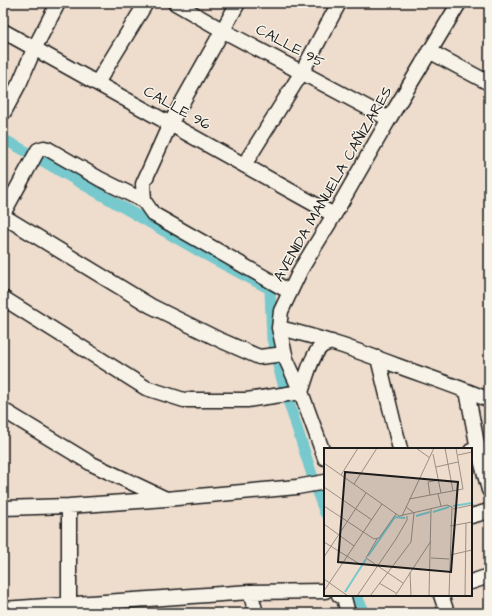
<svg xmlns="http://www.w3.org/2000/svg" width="492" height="616" font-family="'Architects Daughter',sans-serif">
<rect width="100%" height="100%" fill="#eedccd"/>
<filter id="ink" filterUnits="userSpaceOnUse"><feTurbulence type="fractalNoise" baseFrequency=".025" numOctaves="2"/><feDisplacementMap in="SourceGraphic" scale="8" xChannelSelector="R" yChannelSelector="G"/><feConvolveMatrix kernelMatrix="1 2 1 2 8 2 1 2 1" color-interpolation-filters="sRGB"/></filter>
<g filter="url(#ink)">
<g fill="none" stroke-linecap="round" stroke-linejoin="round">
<path stroke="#77c9cd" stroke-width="11" d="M3,139L31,154
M41,160L204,254L270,289L272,339L274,346
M277,362L284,387
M288,400L313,478
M317,492L325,513
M357,597L365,613"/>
<g stroke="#1c1c1c" stroke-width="17">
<path id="minor" d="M175,3L222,30L389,119
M238,3L170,124L143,184L144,201L153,214L290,292
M3,31L334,215
M429,51L489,83
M97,83L146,3
M4,112L20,82L34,49L58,3
M244,165L302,72L339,3
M3,214L38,150L44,148L48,149L100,179L144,201
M3,216L151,306L220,340L259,357L285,354
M3,298L146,388L184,400H247L301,392C306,379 311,354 323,345C325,344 329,343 332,342
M279,328C320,337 358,351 398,366C428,377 459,387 489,400
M378,358L400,449
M467,391L478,449
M3,410L92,464L164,498
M471,451L478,449L489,490
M325,458L301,392L286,359L279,328L281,311L301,269L334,215L389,119L459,3
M69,506V603
M3,508L69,506L166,499L297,487L325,482
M471,516L489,511
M471,582L489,576
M250,592L256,613
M339,595L344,598L348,613
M441,595L447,613
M3,609L250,592L325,591"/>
</g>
<use href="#minor" stroke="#f7f3e8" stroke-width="14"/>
</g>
</g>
<g text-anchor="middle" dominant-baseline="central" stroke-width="3" stroke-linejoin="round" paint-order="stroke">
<g font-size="15" fill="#1c1c1c" stroke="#f7f3e8">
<text transform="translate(290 46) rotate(28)">CALLE 95</text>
<text transform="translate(177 108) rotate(29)">CALLE 96</text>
<text transform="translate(333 184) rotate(-60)">AVENIDA MANUELA CAÑIZARES</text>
</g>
</g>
<g transform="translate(324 448)">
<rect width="148" height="148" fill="#eedccd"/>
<path fill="none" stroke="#77c9cd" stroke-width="2" d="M129,58L148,55M109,64L125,59M92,68L106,64M44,108L71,69L81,70M21,144L42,111"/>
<path fill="none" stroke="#9a8f86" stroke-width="1" d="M92,0L106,10M121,0L129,43M109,6L117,45M134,7L148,4M0,15L75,68L123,57L128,59L125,148M112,19L134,14M17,27L34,0M30,36L53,0M0,39L48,72M114,46L117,58M106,47L104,34L115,32M85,51L139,41L132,0M0,58L50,91L55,90L72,66M129,61L148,57M78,68L110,0M0,76L30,98M126,78L148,74M53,91L42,110L79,135M0,94L34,115M126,107L148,102M0,109L42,45M107,110L125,111M86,124L87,148M0,131L24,148M55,135L72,145M0,143L58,56M33,148L72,91L83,72V68M46,148L87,94L90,65L82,59M71,148L107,93M105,148L107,61M141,148L142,75"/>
<path fill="#1c1c1c" fill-opacity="0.15" stroke="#1c1c1c" stroke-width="2" d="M21,24L134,34L127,124L14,114Z"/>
<rect width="148" height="148" fill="none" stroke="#1c1c1c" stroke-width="2"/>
</g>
<rect width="492" height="616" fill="none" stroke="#f7f3e8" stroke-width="16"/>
<rect x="8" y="8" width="476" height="600" fill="none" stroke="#1c1c1c" stroke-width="1.5" filter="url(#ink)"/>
</svg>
